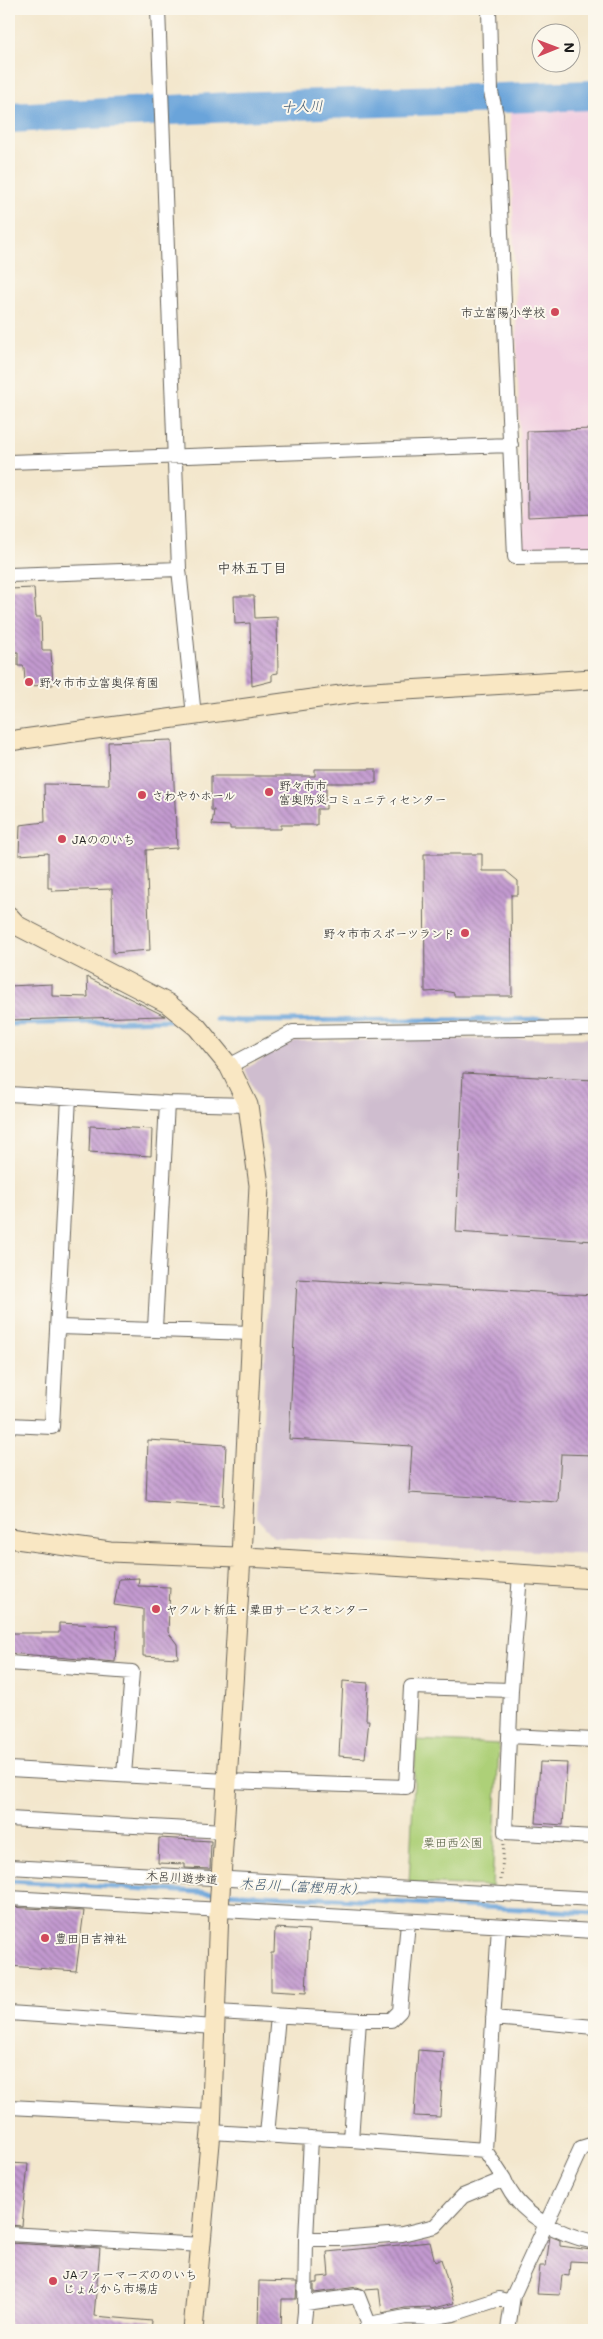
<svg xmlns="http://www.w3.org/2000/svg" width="603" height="2339" font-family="Mali,'Klee One',sans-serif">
<defs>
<pattern id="building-back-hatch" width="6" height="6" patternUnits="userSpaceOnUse" patternTransform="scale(1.25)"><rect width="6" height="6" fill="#c39ad0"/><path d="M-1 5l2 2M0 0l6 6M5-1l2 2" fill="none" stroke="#9e7da8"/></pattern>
</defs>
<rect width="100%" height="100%" fill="#fbf7ec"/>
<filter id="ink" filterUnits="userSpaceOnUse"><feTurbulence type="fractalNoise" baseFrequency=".02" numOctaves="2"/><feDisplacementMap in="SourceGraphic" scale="10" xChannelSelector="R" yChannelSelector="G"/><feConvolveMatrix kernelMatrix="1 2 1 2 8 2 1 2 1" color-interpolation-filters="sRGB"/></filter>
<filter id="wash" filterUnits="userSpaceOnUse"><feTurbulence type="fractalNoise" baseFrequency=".0096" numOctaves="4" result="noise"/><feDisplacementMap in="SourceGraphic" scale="20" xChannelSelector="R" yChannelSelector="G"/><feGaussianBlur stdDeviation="1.12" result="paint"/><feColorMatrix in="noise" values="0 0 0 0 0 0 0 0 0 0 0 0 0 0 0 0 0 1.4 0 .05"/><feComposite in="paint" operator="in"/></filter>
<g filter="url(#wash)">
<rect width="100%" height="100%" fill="#f3e7cd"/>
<path fill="#f2cfe1" d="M594,109V548L523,550L510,111Z"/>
<path fill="#cfbdcf" d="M594,1038V1554L274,1537L256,1517L275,1193L259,1100L245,1069L295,1041Z"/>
<path fill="#add078" stroke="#64764a" d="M416,1740L499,1744L492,1886L409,1883Z"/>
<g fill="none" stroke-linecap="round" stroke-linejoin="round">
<path stroke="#6aa4da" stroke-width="5" d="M216,1019L239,1021L594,1019
M9,1024L170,1020
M9,1881L215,1893
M224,1893L594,1913"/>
<path stroke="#6aa4da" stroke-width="30" d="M9,118L233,107L594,95"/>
</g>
<g id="blocks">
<path fill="url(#building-back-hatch)" d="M594,429V514L528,517L527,431Z
M34,588L36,617H41L42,650H51L53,685L29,686V682L25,681L24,668L23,666H18V652H13L12,637H9V589Z
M234,596H254L255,618L277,617L278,673L272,674V681L252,686L250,623L235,624Z
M172,740L177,848L146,850L150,950L113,953L112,889L52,891V888H48V853L19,855L20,825L45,822L44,784L109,785L108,742Z
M315,769H376V783H326V809H317V825H281V829H230V826L212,825L214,810H211V776H315Z
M424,854H482V871H506L518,881V895H511L512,996H454V993L445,991L425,992Z
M87,977L165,1016L9,1020V986L52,984V996L88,997Z
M463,1073L594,1080V1241L456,1232Z
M90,1126L152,1129L151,1156L89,1152Z
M297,1279L594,1295V1455L561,1454L558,1502L409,1493L412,1446L289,1439Z
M148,1440L226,1445L223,1506L146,1501Z
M139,1578L138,1586L170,1587L168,1632L177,1644L178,1658L143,1656V1609L114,1605L119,1579Z
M59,1623L117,1626L115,1662L9,1653V1633H59Z
M343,1681L368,1683L366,1720H369L365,1758L339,1756Z
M540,1762L567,1763L563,1825L536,1823Z
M159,1838L211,1841L210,1869L185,1868V1864L158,1863Z
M9,1907L84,1911L76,1971L9,1966Z
M275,1928L309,1930L306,1993L271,1991V1953H274Z
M418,2050L444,2052L440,2117L414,2116Z
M9,2163L28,2164L22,2226L9,2225Z
M550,2236L560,2240V2246L591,2250V2262L570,2261L569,2276L562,2275L560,2295L537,2294L540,2266H546Z
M430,2242L435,2262L441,2259L454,2303L431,2309L430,2307L405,2308L382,2313L379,2289L365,2290L357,2287L314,2293V2283H318V2277L329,2276L327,2252Z
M9,2243L100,2248L94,2316L152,2321L151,2330H9Z
M259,2281L297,2282L296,2299H282L281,2330H258Z"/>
</g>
</g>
<g filter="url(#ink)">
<use href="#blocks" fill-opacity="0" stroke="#67635a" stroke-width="1"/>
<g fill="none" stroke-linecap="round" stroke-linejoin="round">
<g stroke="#67635a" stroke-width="16">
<path id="street" d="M158,9L179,569L194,716
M489,9L491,92L496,115L515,557L594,556
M9,462L511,445
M9,575L179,569
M229,1066L293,1032L594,1028
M9,1094L167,1103L248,1105
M59,1327L252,1333
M155,1328L167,1103
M9,1425L52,1427L69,1097
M9,1663L132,1672L124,1775
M511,1690L505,1832L594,1837
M509,1736L594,1740
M9,1769L227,1781L406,1787L411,1687L511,1690L520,1575
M9,1819L224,1831
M9,1867L594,1899
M9,1898L594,1931
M9,2013L215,2027
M493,2018L594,2027
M359,2020H391L400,2011L408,1922
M9,2107L211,2117
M211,2132L311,2138L306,2239H339L402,2234L435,2226L463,2196L504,2179L485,2150L351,2140L359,2020L216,2012
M267,2135L278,2016
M311,2138L351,2140
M485,2150L499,1926
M504,2179C518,2215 558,2234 594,2242
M9,2234L202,2245
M305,2311L306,2239
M303,2330L306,2303L358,2296L369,2324
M365,2330L369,2324L406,2317L430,2318L453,2314L499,2299L512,2302
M508,2330L513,2296L581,2148L594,2144"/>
</g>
<g stroke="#67635a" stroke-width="21">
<path id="secondary" d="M9,741L355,693L594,679
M9,916L18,926L167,1003L197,1027L229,1066L248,1105L259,1185L241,1557L219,1910L211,2132L193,2330
M9,1538L110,1552L265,1558L594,1579"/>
</g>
<path stroke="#67635a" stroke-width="3" stroke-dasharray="1 4" stroke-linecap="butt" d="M501,1880L504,1844"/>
<use href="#street" stroke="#fff" stroke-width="14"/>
<use href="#secondary" stroke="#f9e7c3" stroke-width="19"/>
</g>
</g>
<g fill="#d1495b" stroke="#fbf7ec" stroke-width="2">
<circle cx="555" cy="312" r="5"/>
<circle cx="29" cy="682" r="5"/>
<circle cx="269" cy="792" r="5"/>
<circle cx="142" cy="795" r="5"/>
<circle cx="62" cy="839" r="5"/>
<circle cx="465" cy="933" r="5"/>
<circle cx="156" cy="1609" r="5"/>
<circle cx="45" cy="1938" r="5"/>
<circle cx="53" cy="2281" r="5"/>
</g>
<g text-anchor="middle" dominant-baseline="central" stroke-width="4" stroke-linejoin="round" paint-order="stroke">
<g font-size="12" fill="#1c1c1c" stroke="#fbf7ec" text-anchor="start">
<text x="545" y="312" text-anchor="end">市立富陽小学校</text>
<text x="39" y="682">野々市市立富奥保育園</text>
<text x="279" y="785">野々市市<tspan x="279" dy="14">富奥防災コミュニティセンター</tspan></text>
<text x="152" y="795">さわやかホール</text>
<text x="72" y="839">JAののいち</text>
<text x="455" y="933" text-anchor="end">野々市市スポーツランド</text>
<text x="166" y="1609">ヤクルト新庄・粟田サービスセンター</text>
<text x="55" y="1938">豊田日吉神社</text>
<text x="63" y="2274">JAファーマーズののいち<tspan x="63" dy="14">じょんから市場店</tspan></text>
</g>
<g font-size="12" fill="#4f5b3c" stroke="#fbf7ec">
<text x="453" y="1842">粟田西公園</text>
</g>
<g font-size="12" fill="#1c1c1c" stroke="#fbf7ec">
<text transform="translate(182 1877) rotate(3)">木呂川遊歩道</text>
</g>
<g font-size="14" font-style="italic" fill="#3f5971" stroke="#fbf7ec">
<text transform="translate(302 106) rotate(-2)">十人川</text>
<text transform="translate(302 1886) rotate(3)">木呂川（富樫用水）</text>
</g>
<g font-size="14" fill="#1c1c1c" stroke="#fbf7ec">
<text x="252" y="567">中林五丁目</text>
</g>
</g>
<rect width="603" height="2339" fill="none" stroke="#fbf7ec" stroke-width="30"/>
<g transform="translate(556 48) rotate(89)"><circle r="24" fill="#fbf7ec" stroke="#a29f99"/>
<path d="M0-4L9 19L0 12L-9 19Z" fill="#d1495b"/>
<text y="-8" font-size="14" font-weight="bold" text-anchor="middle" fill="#1c1c1c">N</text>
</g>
</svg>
